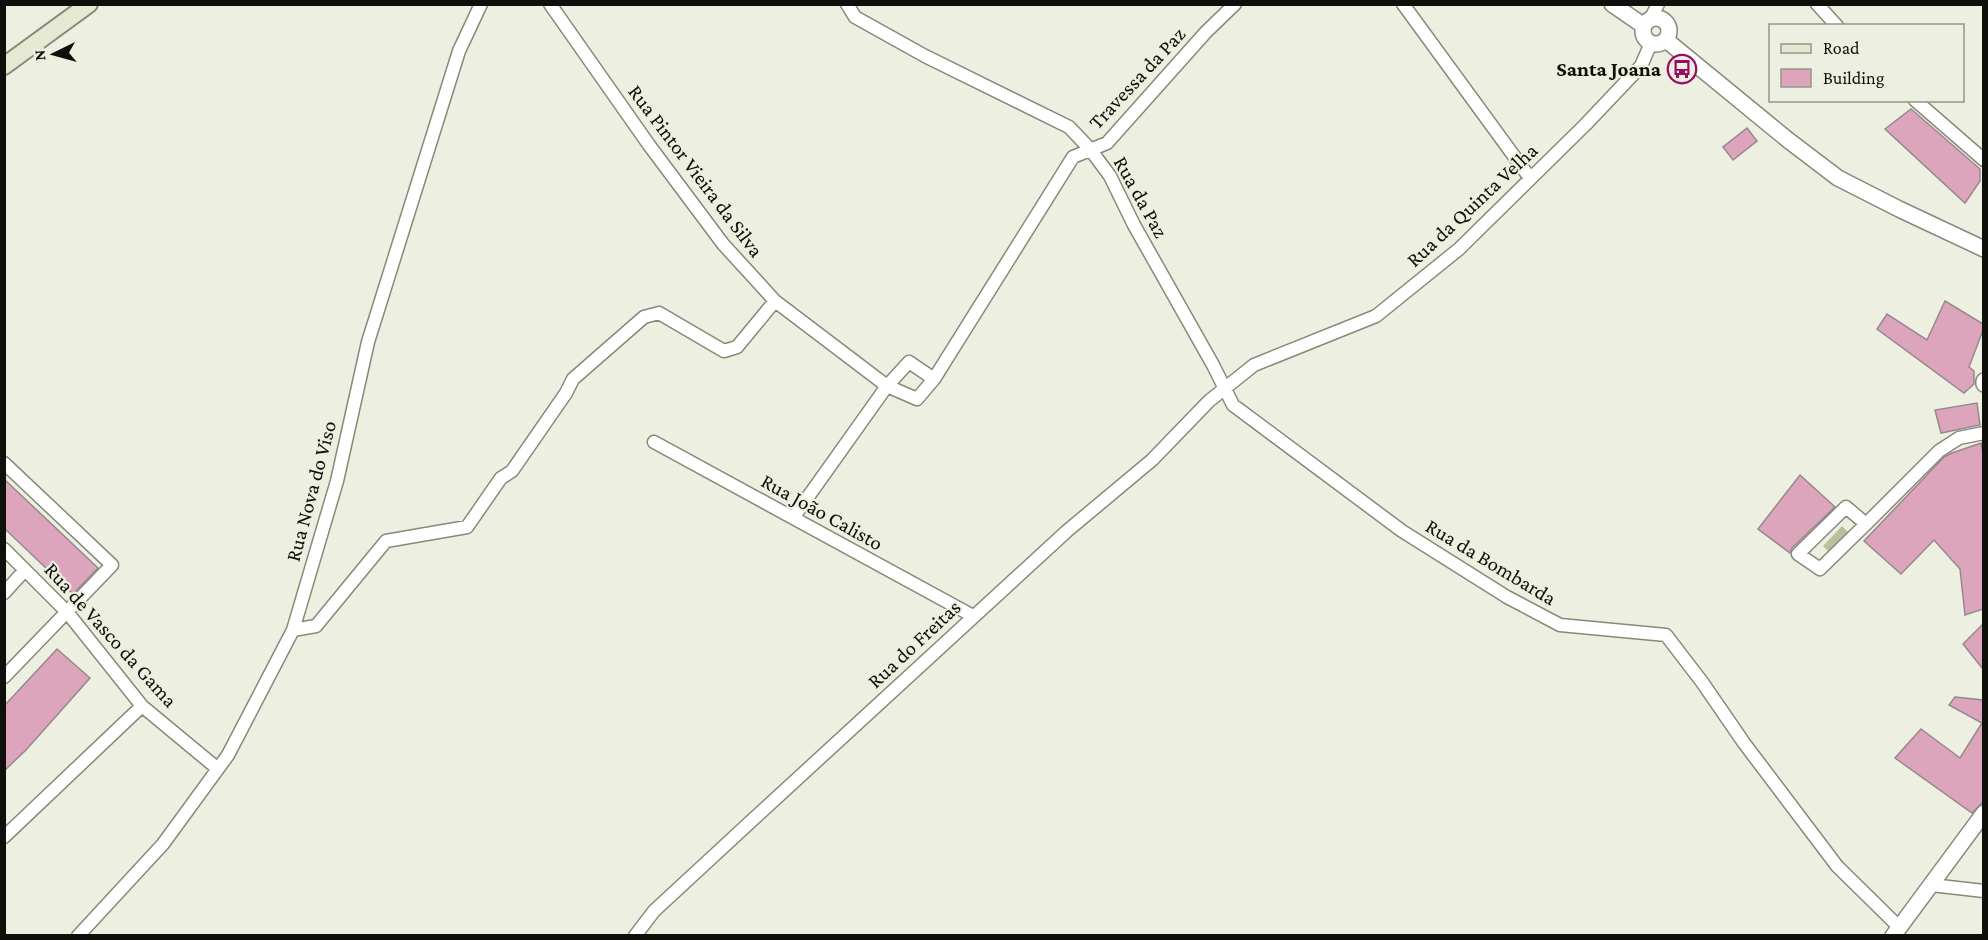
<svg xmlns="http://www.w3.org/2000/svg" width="1988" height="940" font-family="'Crimson Pro',serif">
<rect width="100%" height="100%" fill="#edefe0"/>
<path fill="#babf9e" d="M1842,526L1849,533L1830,553L1823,546Z"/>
<path fill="#dda5bc" stroke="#97888e" stroke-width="1.5" d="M1911,109L1980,169V181L1965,203L1885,129Z
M1747,128L1757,141L1733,160L1723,147Z
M1945,301L1983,324V330L1969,367L1974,371V384L1964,393L1877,329L1887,314L1927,340Z
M1977,403L1980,425L1941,433L1935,410Z
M1981,443L1983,453V609L1965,615L1960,569L1934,540L1901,574L1864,541L1944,457L1952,453Z
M1800,475L1835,507L1792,548L1790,553L1758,529Z
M4,479L98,568L73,594L4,528Z
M1983,624V669L1963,644Z
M57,649L90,678L26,750L4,771V706Z
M1955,697L1983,700V802L1972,813L1895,758L1921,729L1960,758L1982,723L1949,705Z"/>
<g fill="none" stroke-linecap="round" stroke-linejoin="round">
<g stroke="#86897b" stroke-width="15">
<path id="minor" d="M550,4L649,145L723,244L775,301L887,386L793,518
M847,4L855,17L925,56L1069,127L1090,149L1110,176L1134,225L1213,365L1233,405L1402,531L1507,597L1560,625L1666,635L1702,682L1744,743L1837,866L1899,927
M1403,4L1530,178
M1817,4L1837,26
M1651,18L1658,4
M1915,100L1984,160
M934,379L909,362L887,386L917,399L934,379L1073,157L1107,143L1206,32L1235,4
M654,442L973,616
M4,463L112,565L4,677
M1846,507L1866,524L1820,569L1798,554Z
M1866,524L1939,451L1959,438L1984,433
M4,549L67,612L142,706L218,769
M4,593L25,570
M293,630L316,626L386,541L467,527L501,478L512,471L566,393L573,379L644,317L659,313L724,351L737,347L775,301
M4,837L142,706
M1931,885L1984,891
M78,936L163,844L228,755L293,630L337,481L368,342L459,51L481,4
M635,936L654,911L760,813L1067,531L1152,460L1209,401L1254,365L1376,316L1459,249L1586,124L1641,66L1651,43"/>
</g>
<g stroke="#86897b" stroke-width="18">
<path id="tertiary" d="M1612,4L1644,26
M1643 31a13 13 0 1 1 26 0a13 13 0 1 1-26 0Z
M1666,40L1788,140L1838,178L1899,209L1984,249
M1984,381V384
M1893,936L1984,813"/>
</g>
<g stroke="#86897b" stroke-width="20">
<path id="secondary" d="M4,66L89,4"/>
</g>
<use href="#minor" stroke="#fff" stroke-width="12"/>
<use href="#tertiary" stroke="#fff" stroke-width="15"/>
<use href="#secondary" stroke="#e6e9d1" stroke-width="16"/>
</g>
<defs>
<g id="bus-ring" transform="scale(1.5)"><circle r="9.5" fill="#edefe0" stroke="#990d60" stroke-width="1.5"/><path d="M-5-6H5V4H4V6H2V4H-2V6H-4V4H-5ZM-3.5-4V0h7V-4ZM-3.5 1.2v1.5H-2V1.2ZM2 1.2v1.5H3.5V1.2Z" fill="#990d60"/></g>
</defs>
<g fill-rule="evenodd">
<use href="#bus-ring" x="1682" y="69"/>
</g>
<g text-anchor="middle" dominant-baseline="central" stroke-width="4.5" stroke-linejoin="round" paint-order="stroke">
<g font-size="21" font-weight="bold" fill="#0f100b" stroke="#edefe0" text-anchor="end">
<text x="1661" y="69">Santa Joana</text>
</g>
<g font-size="21" fill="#0f100b" stroke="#edefe0">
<text transform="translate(1137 78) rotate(-47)">Travessa da Paz</text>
<text transform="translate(696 171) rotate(53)">Rua Pintor Vieira da Silva</text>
<text transform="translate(1141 197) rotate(61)">Rua da Paz</text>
<text transform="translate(1472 205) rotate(-43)">Rua da Quinta Velha</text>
<text transform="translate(311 491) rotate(-75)">Rua Nova do Viso</text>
<text transform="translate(822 512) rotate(29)">Rua João Calisto</text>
<text transform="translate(1491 562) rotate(31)">Rua da Bombarda</text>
<text transform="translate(111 635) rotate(48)">Rua de Vasco da Gama</text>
<text transform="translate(914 644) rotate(-43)">Rua do Freitas</text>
</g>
</g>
<rect width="1988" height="940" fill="none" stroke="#0f100b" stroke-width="12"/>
<rect x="1769" y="24" width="195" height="78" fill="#edefe0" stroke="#94968b" stroke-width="1.5"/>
<rect x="1781" y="44" width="30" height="9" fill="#e6e9d1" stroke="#94968b" stroke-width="1.5"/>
<text x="1823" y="54" font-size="18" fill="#0f100b">Road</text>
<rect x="1781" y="69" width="30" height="18" fill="#dda5bc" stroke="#94968b" stroke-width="1.5"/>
<text x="1823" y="84" font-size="18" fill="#0f100b">Building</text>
<g transform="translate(54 54) rotate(265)" stroke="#edefe0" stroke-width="4.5" paint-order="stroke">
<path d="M0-4.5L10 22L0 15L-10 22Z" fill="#0f100b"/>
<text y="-9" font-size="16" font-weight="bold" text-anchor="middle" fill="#0f100b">N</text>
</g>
</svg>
